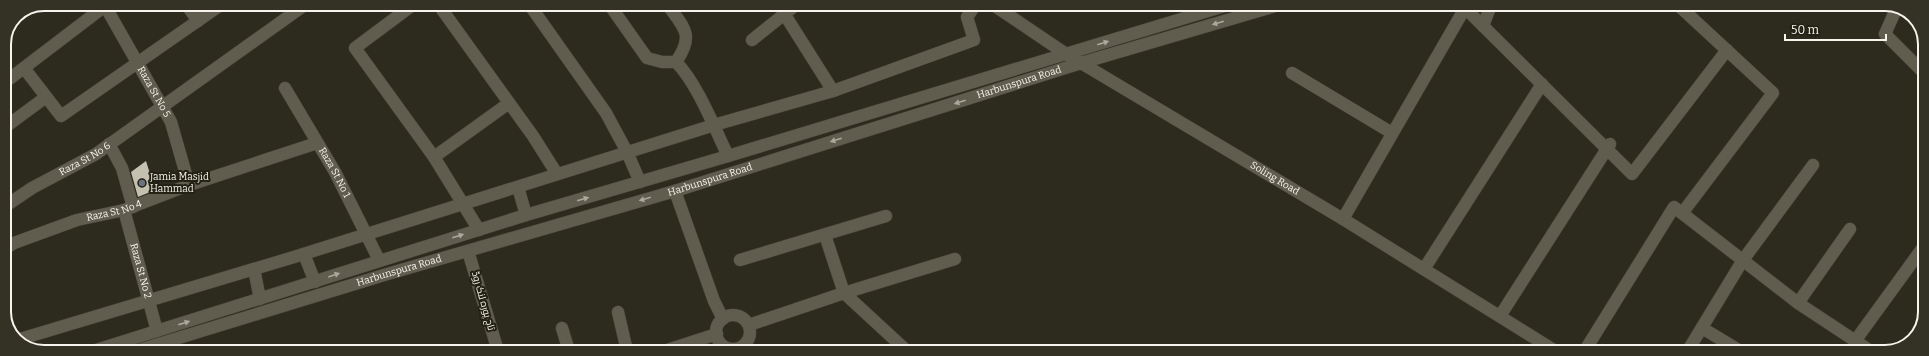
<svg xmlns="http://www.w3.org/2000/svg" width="1929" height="356" font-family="Bitter,Cairo,serif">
<rect width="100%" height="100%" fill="#2d2a1e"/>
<path fill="#c4c1b1" d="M146,161L155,190L138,197L131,172Z"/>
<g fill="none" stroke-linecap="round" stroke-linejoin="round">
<g stroke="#4b493e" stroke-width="13">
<g id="minor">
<path id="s1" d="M104,4L171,122L189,185"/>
<path d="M186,4L198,21"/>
<path d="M414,4L355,48L434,157L479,230"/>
<path d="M438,4L533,136L557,174"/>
<path d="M529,4L606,113L627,152L640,182"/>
<path d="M609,4L647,58L662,62H676C697,83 715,129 728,156"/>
<path d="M667,4C684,28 695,34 676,62"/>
<path d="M1678,5L1773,93L1683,212"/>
<path d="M1897,7L1885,34L1925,74"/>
<path d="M785,15L833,91"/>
<path d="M1483,26L1491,5"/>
<path d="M752,40L797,4"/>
<path d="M24,68L61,116L222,4"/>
<path d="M1292,73L1392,133"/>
<path d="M4,83L105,6"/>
<path id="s2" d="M285,88L335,172L379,260"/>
<path d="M4,128L46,97"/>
<path d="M109,144L122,168L133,207"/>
<path d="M434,157L509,103"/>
<path d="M518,187L526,215"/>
<path d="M675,191L714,301L723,319"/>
<path id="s3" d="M4,207L32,188L96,154L306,4"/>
<path id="s4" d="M124,210L157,331"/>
<path d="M1343,219L1465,8L1632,174L1727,50"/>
<path d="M825,235L844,293L908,352"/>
<path id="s5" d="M4,249L14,243L77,220L124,210L189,185L317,143"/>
<path d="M304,254L315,282"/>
<path d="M740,260L886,216"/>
<path d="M254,269L260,299"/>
<path d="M1424,269L1542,84"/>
<path d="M1798,303L1850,229"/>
<path d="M618,312L627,351"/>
<circle cx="733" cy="332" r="17"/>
<path d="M1500,316L1610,144"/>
<path d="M749,325L844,293L955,259"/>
<path d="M562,328L569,351"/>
<path d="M1702,328L1742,352"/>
<path d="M17,340L294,257L714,125L833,91L974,40L967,17L976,4"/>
<path d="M1855,341L1924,246"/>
<path d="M661,352L717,334"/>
<path d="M1584,352L1674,207L1798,303L1872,352"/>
<path d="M1687,352L1743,260L1813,165"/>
</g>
</g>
<g stroke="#4b493e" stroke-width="13">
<g id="tertiary">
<path id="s6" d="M1066,54L1343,219L1557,352"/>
<path d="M468,251L498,351"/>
</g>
</g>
<g stroke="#4b493e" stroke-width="13">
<g id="secondary">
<path d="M992,4L1066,54"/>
<path d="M93,351L526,215L728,156L1231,4"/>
<path id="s7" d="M136,351L384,275L675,191L1081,63L1282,4"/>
</g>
</g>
<use href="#minor" stroke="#605d4f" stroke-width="12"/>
<use href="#tertiary" stroke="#605d4f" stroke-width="12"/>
<use href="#secondary" stroke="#605d4f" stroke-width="12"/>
</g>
<defs><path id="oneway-solid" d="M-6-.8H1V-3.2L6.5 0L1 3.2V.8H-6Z"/></defs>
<g fill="#aba89e">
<use href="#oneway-solid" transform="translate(1218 23) rotate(164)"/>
<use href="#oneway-solid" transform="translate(1103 43) rotate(-17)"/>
<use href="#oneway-solid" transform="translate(960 102) rotate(163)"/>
<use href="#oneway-solid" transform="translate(836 140) rotate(163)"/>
<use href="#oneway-solid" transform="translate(583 199) rotate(-16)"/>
<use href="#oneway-solid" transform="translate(645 199) rotate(164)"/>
<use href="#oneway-solid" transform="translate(458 236) rotate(-17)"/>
<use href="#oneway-solid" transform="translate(334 275) rotate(-19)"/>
<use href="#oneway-solid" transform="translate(184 323) rotate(-18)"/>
</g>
<circle fill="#6b7280" stroke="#232114" stroke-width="1.5" cx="142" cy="183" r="4"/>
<g text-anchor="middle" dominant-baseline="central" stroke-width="4" stroke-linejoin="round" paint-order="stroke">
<g font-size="10" fill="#f6f4ec" stroke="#232114">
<text stroke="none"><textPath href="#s7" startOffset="923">Harbunspura Road</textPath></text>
<text stroke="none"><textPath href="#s1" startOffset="101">Raza St No 5</textPath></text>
<text stroke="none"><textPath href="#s3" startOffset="94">Raza St No 6</textPath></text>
<text stroke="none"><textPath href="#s2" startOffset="98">Raza St No 1</textPath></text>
<text stroke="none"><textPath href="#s6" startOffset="243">Soling Road</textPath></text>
<text stroke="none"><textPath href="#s7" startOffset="599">Harbunspura Road</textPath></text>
<text stroke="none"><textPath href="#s5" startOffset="117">Raza St No 4</textPath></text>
<text stroke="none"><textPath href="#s4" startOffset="63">Raza St No 2</textPath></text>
<text stroke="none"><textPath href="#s7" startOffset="275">Harbunspura Road</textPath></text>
<text transform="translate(483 301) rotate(74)">تاج پورہ لنک روڈ</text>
</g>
<g font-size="10" fill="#f6f4ec" stroke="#232114" text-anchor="start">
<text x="150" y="177">Jamia Masjid<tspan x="150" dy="12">Hammad</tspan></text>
</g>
</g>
<path d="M0 0H1929V356H0ZM44 11H1885A33 33 0 0 1 1918 44V312A33 33 0 0 1 1885 345H44A33 33 0 0 1 11 312V44A33 33 0 0 1 44 11Z" fill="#343225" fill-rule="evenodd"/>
<path fill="none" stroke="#f6f4ec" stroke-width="2" d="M44 11H1885A33 33 0 0 1 1918 44V312A33 33 0 0 1 1885 345H44A33 33 0 0 1 11 312V44A33 33 0 0 1 44 11Z"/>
<path d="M1785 34v6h101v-6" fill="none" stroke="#f6f4ec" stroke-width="2"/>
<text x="1791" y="34" font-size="12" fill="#f6f4ec" stroke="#232114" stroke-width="3" paint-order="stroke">50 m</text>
</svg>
